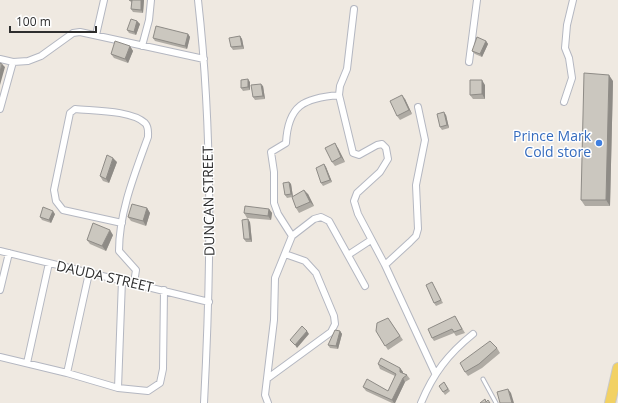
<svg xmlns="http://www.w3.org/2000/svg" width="618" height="403" font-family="'Open Sans',sans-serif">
<rect width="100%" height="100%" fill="#efe9e1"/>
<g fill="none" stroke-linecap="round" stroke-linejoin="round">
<g stroke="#b4b7c1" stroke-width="5">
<path id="lane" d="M483,379L496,403"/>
</g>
<g stroke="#b4b7c1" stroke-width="8">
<path id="street" d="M198,0C213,133 211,270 204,403
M354,9L347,69L340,86L339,95L353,153L359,155L377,145L382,144L386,148L388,159L380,172L357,193L354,201L358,214L385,265L435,373
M96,35L104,0
M142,46L149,20L151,0
M0,59L13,62L28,61L41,56L73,33L80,32L204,59
M469,62L477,0
M564,102L572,78L569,58L565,48L567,25L573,0
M0,109L13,62
M122,223L63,210L56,201L54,190L70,113L75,109C93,111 131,110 145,123C149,127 148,132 148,137C135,173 119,212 119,251L136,270L134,283
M292,236L278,214L274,203V172L271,152L286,143C288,105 304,98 339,95
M0,251L209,302
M348,255L371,240
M385,265L410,242L416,236L418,229L416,185L425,140L418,107
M0,290L9,253
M0,357L67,373L118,388L148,391L160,383L163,369L164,290
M27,363L49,263
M67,373L89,273
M268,378L331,332L335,324L334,316L316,273L305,261L285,254
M118,388L122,280
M268,403L265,395L274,320L275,278L292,236L314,219L321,217L329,221L365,286
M421,403C433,374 448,354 473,334"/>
</g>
<g stroke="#c9c9c9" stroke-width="12">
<path id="primary" d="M610,403L618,368"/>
</g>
<use href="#lane" stroke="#fff" stroke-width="3"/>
<use href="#street" stroke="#fff" stroke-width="6"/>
<use href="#primary" stroke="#f2d163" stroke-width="10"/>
</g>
<path fill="#afaba4" d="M129,0H144L143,13L133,12L131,9L132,3Z
M137,21L140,24L136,35L129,33L127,30Z
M188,34L190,37L187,49L155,41L153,38Z
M240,36L242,39L244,49L233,50L231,47Z
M486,41L488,44L482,57L475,54L472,51Z
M130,46L133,51L128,63L114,58L111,54Z
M613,81L610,206H585L581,200Z
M250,82V90L243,91L241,88Z
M485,85V99H473L470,95Z
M263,86L265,99L255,100L253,97Z
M405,99L412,114L400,120L397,116Z
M446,115L449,128L442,130L440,127Z
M338,148L345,162L335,166L332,162Z
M117,162L109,183L103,181L100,176Z
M324,164L326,167L332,182L323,186L321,183Z
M289,182L291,184L293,197L308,194L314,206L299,213L296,208L292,197L287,198L285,195Z
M147,208L150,213L146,226L131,221L128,217Z
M269,209L272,213L271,220L247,218L244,213Z
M55,214L51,223L42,220L40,217Z
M250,222L252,242H246L244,239Z
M113,235L106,251L90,244L87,240Z
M432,282L443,303L436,306L434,303Z
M455,316L465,333L456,336L454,333L434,341L432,338Z
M388,318L403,340L388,350L376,331Z
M340,331L342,334L338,349L330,348L328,345Z
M497,348L500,353L482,368L468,376L465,372Z
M378,364L400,368L403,372V373L407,375L410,379L405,382L395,403H392L366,391L363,387L388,391L395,376L380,369Z
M444,382L450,391L445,395L439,386Z"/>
<path fill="#8e8b86" d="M141,0H144L143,13L141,10Z
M137,21L140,24L136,35L134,32Z
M188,34L190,37L187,49L185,46Z
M240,36L242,39L244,49L242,46Z
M486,41L488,44L482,57L480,54Z
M130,46L133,51L128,63L125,59Z
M2,64L5,67L0,85V72Z
M609,75L613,81L610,206L606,200Z
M248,79L250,82V90L248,87Z
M482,80L485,85V99L482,94Z
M261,84L263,86L265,99L263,96Z
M402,95L405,99L412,114L409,110Z
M444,112L446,115L449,128L447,125Z
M335,143L338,148L345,162L341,157Z
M113,158L117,162L109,183L106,179Z
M324,164L326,167L332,182L330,180Z
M289,182L291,184L293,197L291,194Z
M304,190L308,194L314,206L310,202Z
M147,208L150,213L146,226L143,221Z
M269,209L272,213L271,220L268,216Z
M53,211L55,214L51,223L49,220Z
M248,219L250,222L252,242L250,239Z
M110,230L113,235L106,251L102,246Z
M307,331L309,334L297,348L295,345Z
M340,331L342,334L338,349L336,346Z
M400,368L403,372V376L400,372Z
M403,378L405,382L395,403H394L392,400Z
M508,389L511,393L514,403H512Z"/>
<path fill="#cbc7bf" stroke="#8e8b86" d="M129,0H141V10L131,9L132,0Z
M131,19L137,21L134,32L127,30Z
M156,26L188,34L185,46L153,38Z
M240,36L242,46L231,47L229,38Z
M477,37L486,41L480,54L472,51Z
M115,41L130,46L125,59L111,54Z
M0,63L2,64L0,72Z
M584,73L609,75L606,200H581Z
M248,79V87L241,88V80Z
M470,80H482V94L470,95Z
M261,84L263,96L253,97L251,85Z
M402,95L409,110L397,116L390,101Z
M444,112L447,125L440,127L437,114Z
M335,143L341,157L332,162L325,148Z
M107,155L113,158L106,179L100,176Z
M324,164L330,180L321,183L316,168Z
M289,182L291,194L285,195L283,183Z
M304,190L310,202L296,208L292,197Z
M132,204L147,208L143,221L128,217Z
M245,206L269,209L268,216L244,213Z
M43,207L53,211L49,220L40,217Z
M248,219L250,239H244L242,220Z
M93,223L110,230L102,246L87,240Z
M432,282L441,300L434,303L426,285Z
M455,316L462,329L454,332L452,329L432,338L428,329Z
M388,318L400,336L385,346L376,331L377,323Z
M302,326L307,331L295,345L290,340Z
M335,330L340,331L336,346L328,345Z
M490,341L497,348L479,364L465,372L460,363Z
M381,358L400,368V372L407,375L403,378L392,400L363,387L367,379L388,391L396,374L378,364Z
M444,382L448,389L443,392L439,386Z
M508,389L512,403H500L497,392Z
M485,399L486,402L488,400L490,403H480Z"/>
<circle fill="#3f7fe0" stroke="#fff" stroke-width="1.5" cx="599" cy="143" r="4"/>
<g text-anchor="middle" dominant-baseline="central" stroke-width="3" stroke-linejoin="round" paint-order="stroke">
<g font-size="14" fill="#366cbe" stroke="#fff" text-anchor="end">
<text x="591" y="135">Prince Mark<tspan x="591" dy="16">Cold store</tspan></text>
</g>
<g font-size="14" fill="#2e2e2e" stroke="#fff">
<text transform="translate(208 201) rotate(-91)">DUNCAN STREET</text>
<text transform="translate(105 276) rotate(13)">DAUDA STREET</text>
</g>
</g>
<path d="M10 26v6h86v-6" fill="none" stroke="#2e2e2e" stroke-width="2"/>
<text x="16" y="26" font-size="12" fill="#2e2e2e" stroke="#ffffff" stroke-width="3" paint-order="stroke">100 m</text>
</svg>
